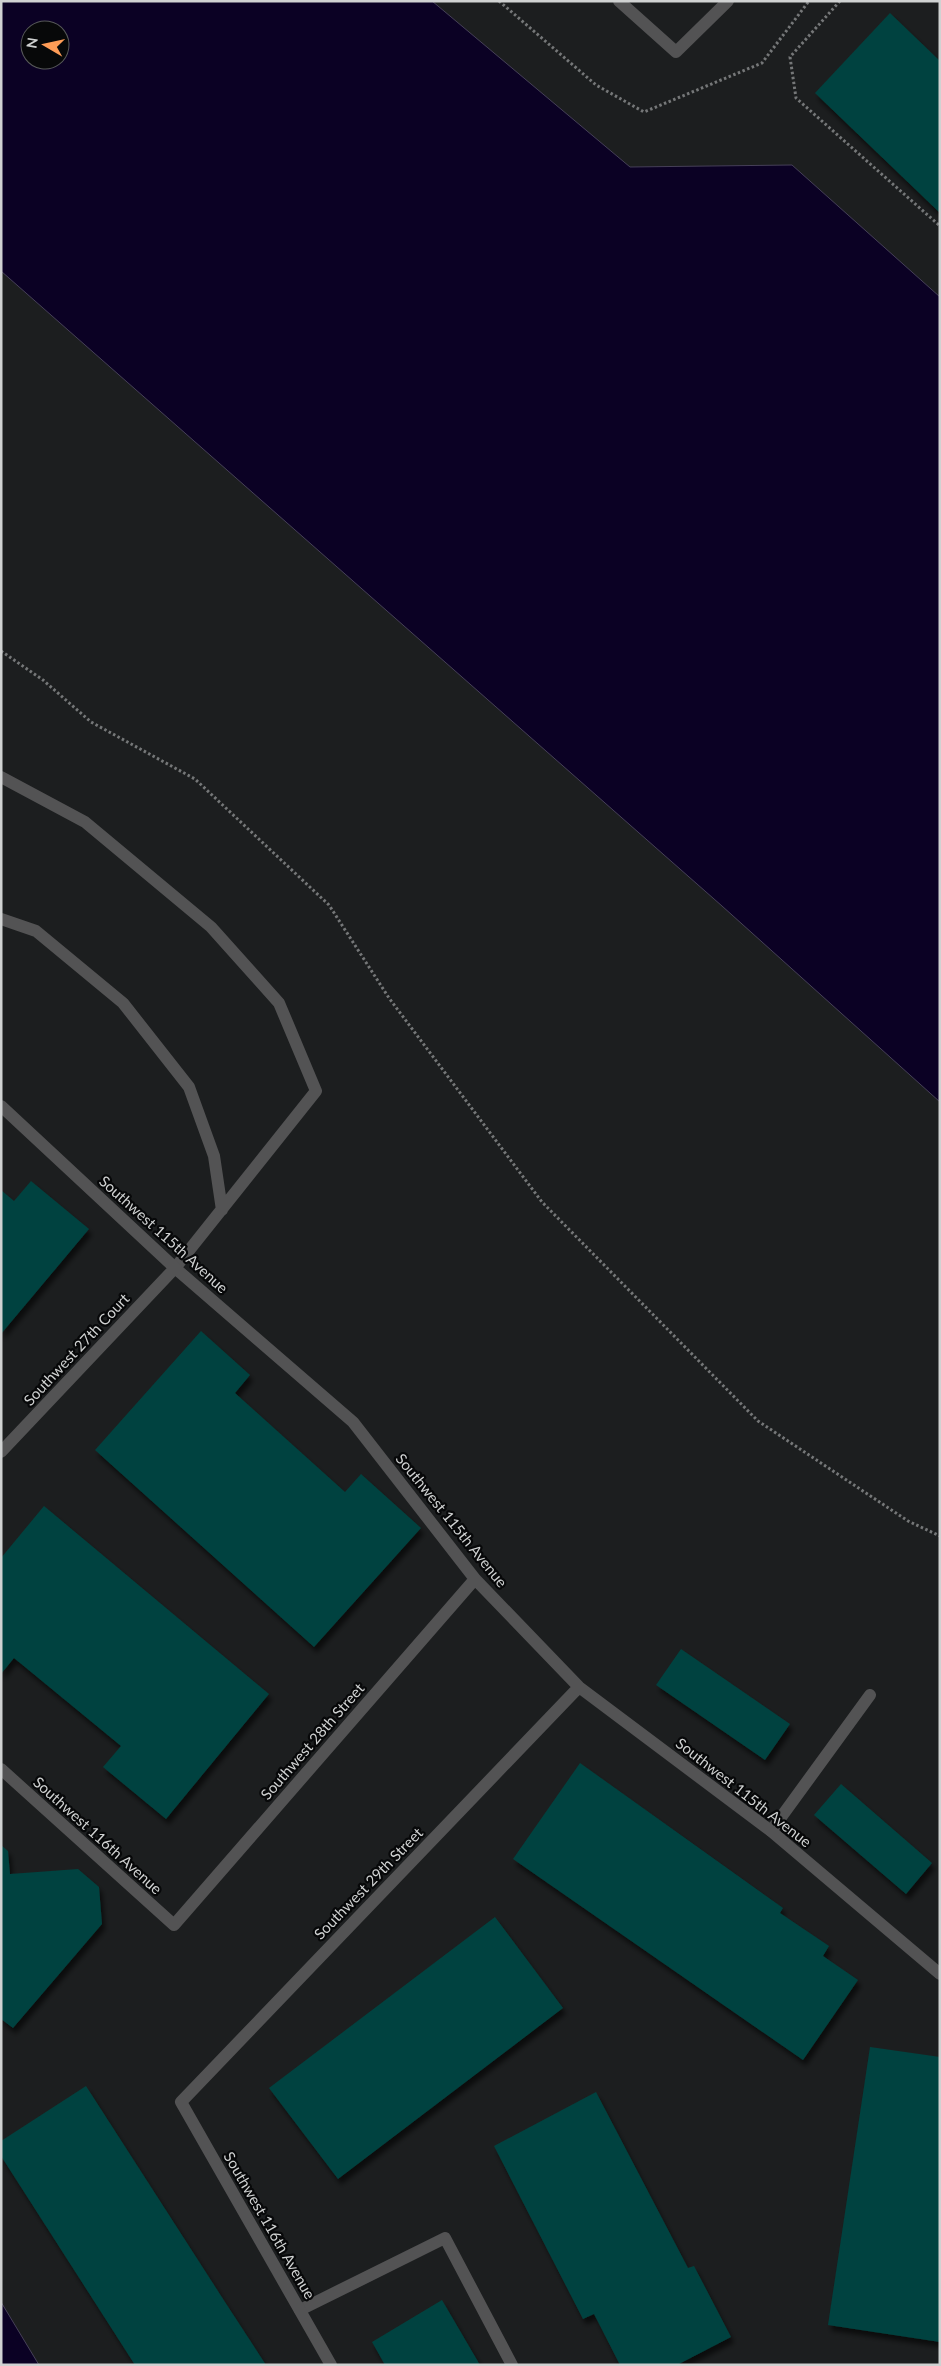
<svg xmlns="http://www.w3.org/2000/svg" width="941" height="2366" font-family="Lato,sans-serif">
<defs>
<filter id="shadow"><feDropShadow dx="3" dy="5.5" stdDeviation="2.5" flood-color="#0009"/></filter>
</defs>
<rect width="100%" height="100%" fill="#1c1e1f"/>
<path fill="#0b0124" stroke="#464058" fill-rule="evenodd" d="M1,1H432L630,167L792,165L940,297V1102L722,906L1,271ZM30,30H60V60H30Z
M1,2302L39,2365H1Z"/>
<path fill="#02423f" filter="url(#shadow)" d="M890,13L940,61V213L815,93Z
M31,1181L89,1229L1,1334V1190L14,1201Z
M201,1331L250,1375L235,1393L345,1492L361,1474L421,1528L314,1647L95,1450Z
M44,1506L269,1694L166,1819L103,1767L121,1746L14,1658L1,1674V1558Z
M681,1649L790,1724L765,1760L656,1685Z
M580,1763L783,1908L780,1913L829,1946L823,1956L858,1980L803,2060L513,1859Z
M841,1784L932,1863L906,1894L814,1815Z
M1,1845L8,1851L10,1874L78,1869L99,1887L102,1924L13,2028L1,2019Z
M495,1917L563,2008L338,2179L269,2088Z
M870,2047L940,2057V2342L828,2325Z
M86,2086L225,2302L266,2365H135L1,2156V2141Z
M596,2092L688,2268L694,2266L731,2337L677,2365H620L594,2314L583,2319L494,2146Z
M442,2300L480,2365H385L372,2342Z"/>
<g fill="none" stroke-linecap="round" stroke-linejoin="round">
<path stroke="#757778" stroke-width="3" stroke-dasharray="2.5 2.5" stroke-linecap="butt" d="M499,1L596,85L644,112L762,63L809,1
M840,1L790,57L796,98L940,226
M1,651L43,680L91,722L195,779L329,905L389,998L542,1202L758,1421L908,1521L940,1536"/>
<path stroke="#535354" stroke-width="12" d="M619,1L676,52L728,1
M1,777L85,822L211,927L279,1003L316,1091L175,1268
M1,919L36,931L123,1003L189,1087L214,1156L222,1210
M771,1831L870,1695
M300,2310L445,2238L512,2365"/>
<path stroke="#535354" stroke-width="12" d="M1,1106L175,1268L353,1422L475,1579L579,1687L771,1831L940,1974
M1,1452L175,1268
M1,1769L174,1925L475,1579
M331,2365L181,2102L579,1687"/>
</g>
<g text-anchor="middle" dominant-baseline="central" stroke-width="4.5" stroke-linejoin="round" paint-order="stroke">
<g font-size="15" fill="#d0d2d2" stroke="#070809">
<text transform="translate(164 1234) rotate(42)">Southwest 115th Avenue</text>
<text transform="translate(76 1349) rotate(-47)">Southwest 27th Court</text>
<text transform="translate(452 1520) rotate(51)">Southwest 115th Avenue</text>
<text transform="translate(312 1741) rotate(-49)">Southwest 28th Street</text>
<text transform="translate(744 1792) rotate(38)">Southwest 115th Avenue</text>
<text transform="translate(98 1835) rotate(42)">Southwest 116th Avenue</text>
<text transform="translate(368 1883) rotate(-46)">Southwest 29th Street</text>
<text transform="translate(270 2225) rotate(60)">Southwest 116th Avenue</text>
</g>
</g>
<rect width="941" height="2366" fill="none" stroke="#d0d2d2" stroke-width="5"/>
<g transform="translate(45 45) rotate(279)"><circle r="24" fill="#070809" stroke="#575959"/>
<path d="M0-4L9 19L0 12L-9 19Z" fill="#fe9c57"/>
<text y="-8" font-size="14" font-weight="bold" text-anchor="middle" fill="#d0d2d2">N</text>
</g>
</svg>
